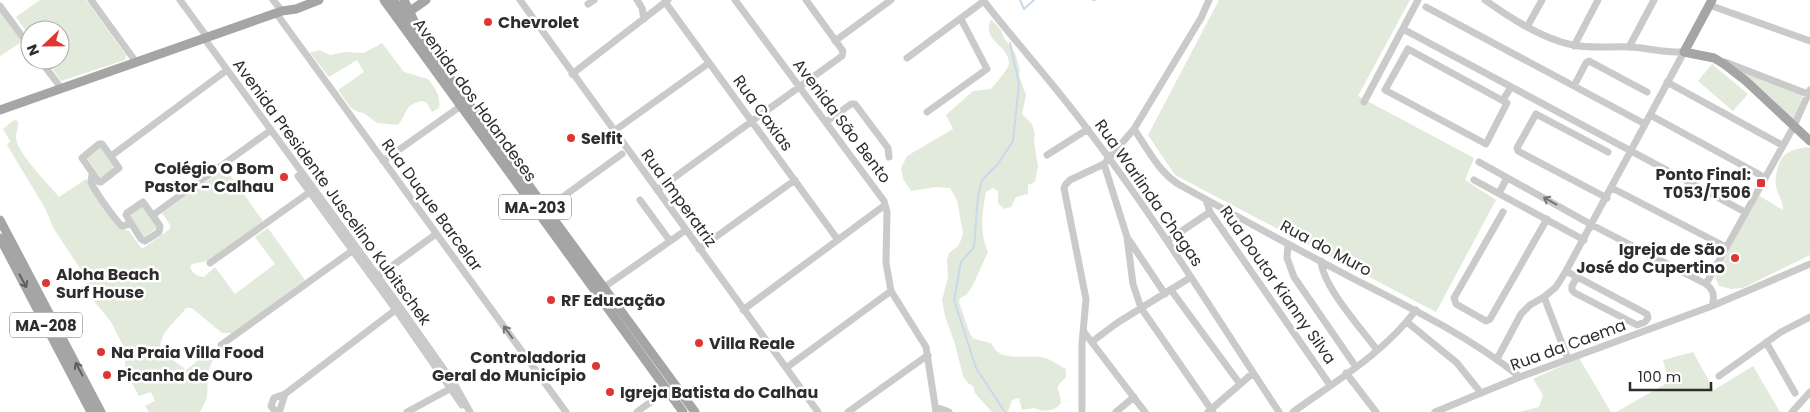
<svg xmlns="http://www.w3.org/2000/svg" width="1810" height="412" font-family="Poppins,sans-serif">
<rect width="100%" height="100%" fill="#fff"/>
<path fill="#e2eadb" d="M40,0H86L126,55L125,60L61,81L46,60H60V30H30V37L16,17Z
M1219,0H1410L1358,96L1474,158L1465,180L1496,200L1436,312L1175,175L1148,135Z
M0,10L23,41L0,56Z
M991,19L1001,30L1004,38L1015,53L1020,70L1019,75L1026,95L1022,114L1032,124L1035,134L1034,142L1038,166L1035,182L1028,185V194L1016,197L1011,207L1004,209L998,203V191L993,188L986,192C982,214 979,231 988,252L972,287L966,295L960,298L959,302L970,334L974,339L991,343C993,345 995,351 998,352C1007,360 1030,355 1041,357C1050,358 1058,365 1066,369V377C1053,390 1059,386 1061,403C1055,412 1043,412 1034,408L1022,410L1019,398L1012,400L1008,412H992L975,393L973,386L968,383L963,376L955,344L945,316L942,300L948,278L947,260L949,253L958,246L961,240L963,233L957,200L950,188L936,187L911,191L903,179L901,168L907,156L953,129L946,115L973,91L991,89C995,84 1009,69 1009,63C1009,44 981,42 991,19Z
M382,43L404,72L428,79C435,87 441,97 439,108L432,112L426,102L421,101C403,106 408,113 398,125L377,123L364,113L358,112L351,108L338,90L364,72L357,60L329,77L310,53L319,50L330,55L345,52L364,53Z
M1712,64L1748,94L1733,111L1698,81Z
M1740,71L1803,95L1793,122Z
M14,120L18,121C19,127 16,132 16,137C15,151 50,186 59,197L86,179L118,227L129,231L142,249L170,229V225L162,213L225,168L263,221L207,261L192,264L190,267C192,273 198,277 204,277L215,267L235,294L275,264L255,237L268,228L305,280L232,333H222L192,308H186C176,322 157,333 161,352L184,368L185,371L202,357L206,350L211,347L214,350L215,354L208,372L207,398L200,412H149L145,406L155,401L151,392L139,396L126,372L125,361L137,355L134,347L125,349L111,322L93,300L85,276L54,229L45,208L7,145L10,141L3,129Z
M100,147L115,168L101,178L86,157Z
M1808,147L1810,148V255L1743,288L1731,289L1719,286L1715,277L1758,195L1783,210C1783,201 1778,195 1776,187C1774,179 1778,159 1786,154C1791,150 1801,148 1808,147Z
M143,205L158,227L144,237L129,216Z
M1693,352L1714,390L1753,366L1780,412H1616L1669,382L1663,360Z
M1579,358L1611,412H1519L1539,407L1543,395L1533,379Z"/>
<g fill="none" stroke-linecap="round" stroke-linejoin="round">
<path stroke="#c7d9ea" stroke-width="2" d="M1020,0L1024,9L1034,0
M1093,0H1095
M1005,412L976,368L954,300L961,262L974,247L978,196L982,180L997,165L1013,141L1019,84L1010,43"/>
<path stroke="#cacaca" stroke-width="7" d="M91,0L136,62
M180,0L207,37
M273,0L282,11
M520,0L818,412
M637,0L642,8L644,19
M735,0L884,201L887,212L886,263L891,291L926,347L936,412
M983,0C1017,44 1055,85 1088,130C1157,220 1216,317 1279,412
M1485,0C1510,18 1542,39 1573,45C1591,49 1612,46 1630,47C1648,48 1666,53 1684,52
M665,2L838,240
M588,4L594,0
M1709,5L1810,41
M0,6L30,47
M1426,7L1645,124
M276,13L566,412
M1527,27L1542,0
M1403,29L1745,212
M204,38L400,307L455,385L470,412
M835,41L891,0
M1574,46L1598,0
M1629,47L1654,0
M1408,49L1507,103L1486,144L1385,90Z
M907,58L984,1
M40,60L61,88
M1725,62L1808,94
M572,74L668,0
M1667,82L1782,145
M1574,86L1586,63L1589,61L1647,92
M1503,100L1511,87
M1364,102L1418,0
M927,112L987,69L961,19
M1650,115L1764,177
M826,122L851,104H855L888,148L889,157
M1134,129C1147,148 1158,171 1178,184C1236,216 1295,248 1354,279C1411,308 1470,337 1520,377
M614,131L709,63
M99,144H102L119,168L101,182H99L82,158Z
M1047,155L1088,129
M111,156L227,70
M383,161L461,106
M1479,162L1592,225L1706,284C1714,290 1715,297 1712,306
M1104,164L1127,237L1133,284L1141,308L1213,412
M92,174C92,177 91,179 91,182C93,189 116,221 122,226L131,224
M298,176L396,310L462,405
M1474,180L1584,240
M1612,188L1726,247
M657,190L842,56L843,51L806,0
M1499,193L1507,178
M1607,198L1518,151L1517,148L1536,114L1608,152
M640,200L670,241
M1206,200L1210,212L1330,385
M143,202L160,226L159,232L145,241L141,239L126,215L127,213Z
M546,209L622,154
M1503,212L1454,298L1456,304L1486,321L1490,319L1547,219
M153,215L271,130
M1129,240L1165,294
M1167,241L1210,212
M1288,244L1287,258L1294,277L1356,367
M699,249L795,180
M1321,261C1323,287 1361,328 1377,350
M210,263L314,189
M1566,271L1647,314L1648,318L1645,322L1637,325L1575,293L1572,290V286L1577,277
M374,279L436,234
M1706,284L1794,126L1810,90
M603,288L686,230
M1171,290L1240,384
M1544,297L1568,359
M743,310L885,205
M1407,322L1457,363L1481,393
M1084,332L1145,412
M1093,341L1117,323L1191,277
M1766,342L1795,393
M221,345L356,248
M1497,359L1521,314L1530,305L1544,297L1556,287L1566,271L1684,52
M786,368L891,291
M1346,373L1376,412
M1719,376L1781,332L1810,317
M285,394L280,410L275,411L271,406L274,398L285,394L398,308
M936,407L949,412
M407,412L455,386
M637,412L668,389
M848,412L928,355
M1082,412V344L1086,299L1064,188L1066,184L1070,180L1104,164L1134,129L1201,18L1209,0
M1116,412L1134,397
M1208,412L1253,373
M1293,412C1336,381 1384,353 1416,310
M1435,412L1520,377L1712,306L1810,264
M1792,412L1810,392"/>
<path stroke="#a5a5a5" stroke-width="9" d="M384,0L683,412
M393,0L695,412
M404,0L415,23
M1712,0L1684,52L1714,58L1724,64L1746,81L1810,141
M406,14L426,0
M0,110L282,11L296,9L319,0
M0,220L101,412
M0,238L91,412"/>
</g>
<defs><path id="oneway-shaft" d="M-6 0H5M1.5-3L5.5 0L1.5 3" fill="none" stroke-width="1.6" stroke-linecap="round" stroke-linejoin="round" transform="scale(1.25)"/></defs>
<g stroke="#747474">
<use href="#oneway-shaft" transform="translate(1550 201) rotate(-151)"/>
<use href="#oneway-shaft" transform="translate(508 332) rotate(-126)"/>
</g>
<g stroke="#5d5d5d">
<use href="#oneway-shaft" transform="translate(23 281) rotate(62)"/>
<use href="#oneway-shaft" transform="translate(79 369) rotate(-118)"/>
</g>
<g fill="#e13532" stroke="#fff" stroke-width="2">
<circle cx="488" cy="22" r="5"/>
<circle cx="571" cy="138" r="5"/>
<circle cx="284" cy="177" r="5"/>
<rect x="1756" y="178" width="10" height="10" rx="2.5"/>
<circle cx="1735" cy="258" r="5"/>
<circle cx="46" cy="283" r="5"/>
<circle cx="551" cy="300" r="5"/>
<circle cx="699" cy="343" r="5"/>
<circle cx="101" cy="352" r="5"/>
<circle cx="596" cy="366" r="5"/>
<circle cx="107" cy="375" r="5"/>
<circle cx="610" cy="392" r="5"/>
</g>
<g text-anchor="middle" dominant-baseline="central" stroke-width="5" stroke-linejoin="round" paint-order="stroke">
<g fill="#fff" stroke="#6c6c6c" stroke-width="1">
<rect x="499" y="194.5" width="72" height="25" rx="4"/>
<rect x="10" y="312.5" width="72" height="25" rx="4"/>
</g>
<g font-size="15" font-weight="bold" fill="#2d2d2d">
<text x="535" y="207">MA-203</text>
<text x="46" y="325">MA-208</text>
</g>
<g font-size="16" font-weight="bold" fill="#2d2d2d" stroke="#fff" text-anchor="start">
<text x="498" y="22">Chevrolet</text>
<text x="581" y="138">Selfit</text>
<text x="274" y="168" text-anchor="end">Colégio O Bom<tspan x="274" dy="18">Pastor - Calhau</tspan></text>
<text x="1751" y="174" text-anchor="end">Ponto Final:<tspan x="1751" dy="18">T053/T506</tspan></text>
<text x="1725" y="249" text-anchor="end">Igreja de São<tspan x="1725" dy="18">José do Cupertino</tspan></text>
<text x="56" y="274">Aloha Beach<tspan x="56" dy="18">Surf House</tspan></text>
<text x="561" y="300">RF Educação</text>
<text x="709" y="343">Villa Reale</text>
<text x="111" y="352">Na Praia Villa Food</text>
<text x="586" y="357" text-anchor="end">Controladoria<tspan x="586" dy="18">Geral do Município</tspan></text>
<text x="117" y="375">Picanha de Ouro</text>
<text x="620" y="392">Igreja Batista do Calhau</text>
</g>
<g font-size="16" fill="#2d2d2d" stroke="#fff">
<text transform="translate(475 100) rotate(54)">Avenida dos Holandeses</text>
<text transform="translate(763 113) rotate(54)">Rua Caxias</text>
<text transform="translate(842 121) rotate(53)">Avenida São Bento</text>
<text transform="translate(332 192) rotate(54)">Avenida Presidente Juscelino Kubitschek</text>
<text transform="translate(1149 193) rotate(55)">Rua Warlinda Chagas</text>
<text transform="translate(679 198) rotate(54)">Rua Imperatriz</text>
<text transform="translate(432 205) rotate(54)">Rua Duque Barcelar</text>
<text transform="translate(1326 248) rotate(28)">Rua do Muro</text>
<text transform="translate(1278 285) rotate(55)">Rua Doutor Kianny Silva</text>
<text transform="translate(1568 345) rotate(-20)">Rua da Caema</text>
</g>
</g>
<g transform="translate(45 45) rotate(248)"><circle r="24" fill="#ffffff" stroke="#ababab"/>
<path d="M0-4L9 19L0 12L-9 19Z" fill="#e13532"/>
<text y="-8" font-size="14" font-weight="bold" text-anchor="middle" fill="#2d2d2d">N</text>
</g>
<path d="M1630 382v8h81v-8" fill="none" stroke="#2d2d2d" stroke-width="2.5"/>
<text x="1638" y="382" font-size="15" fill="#2d2d2d" stroke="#ffffff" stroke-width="4" paint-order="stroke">100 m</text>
</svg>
